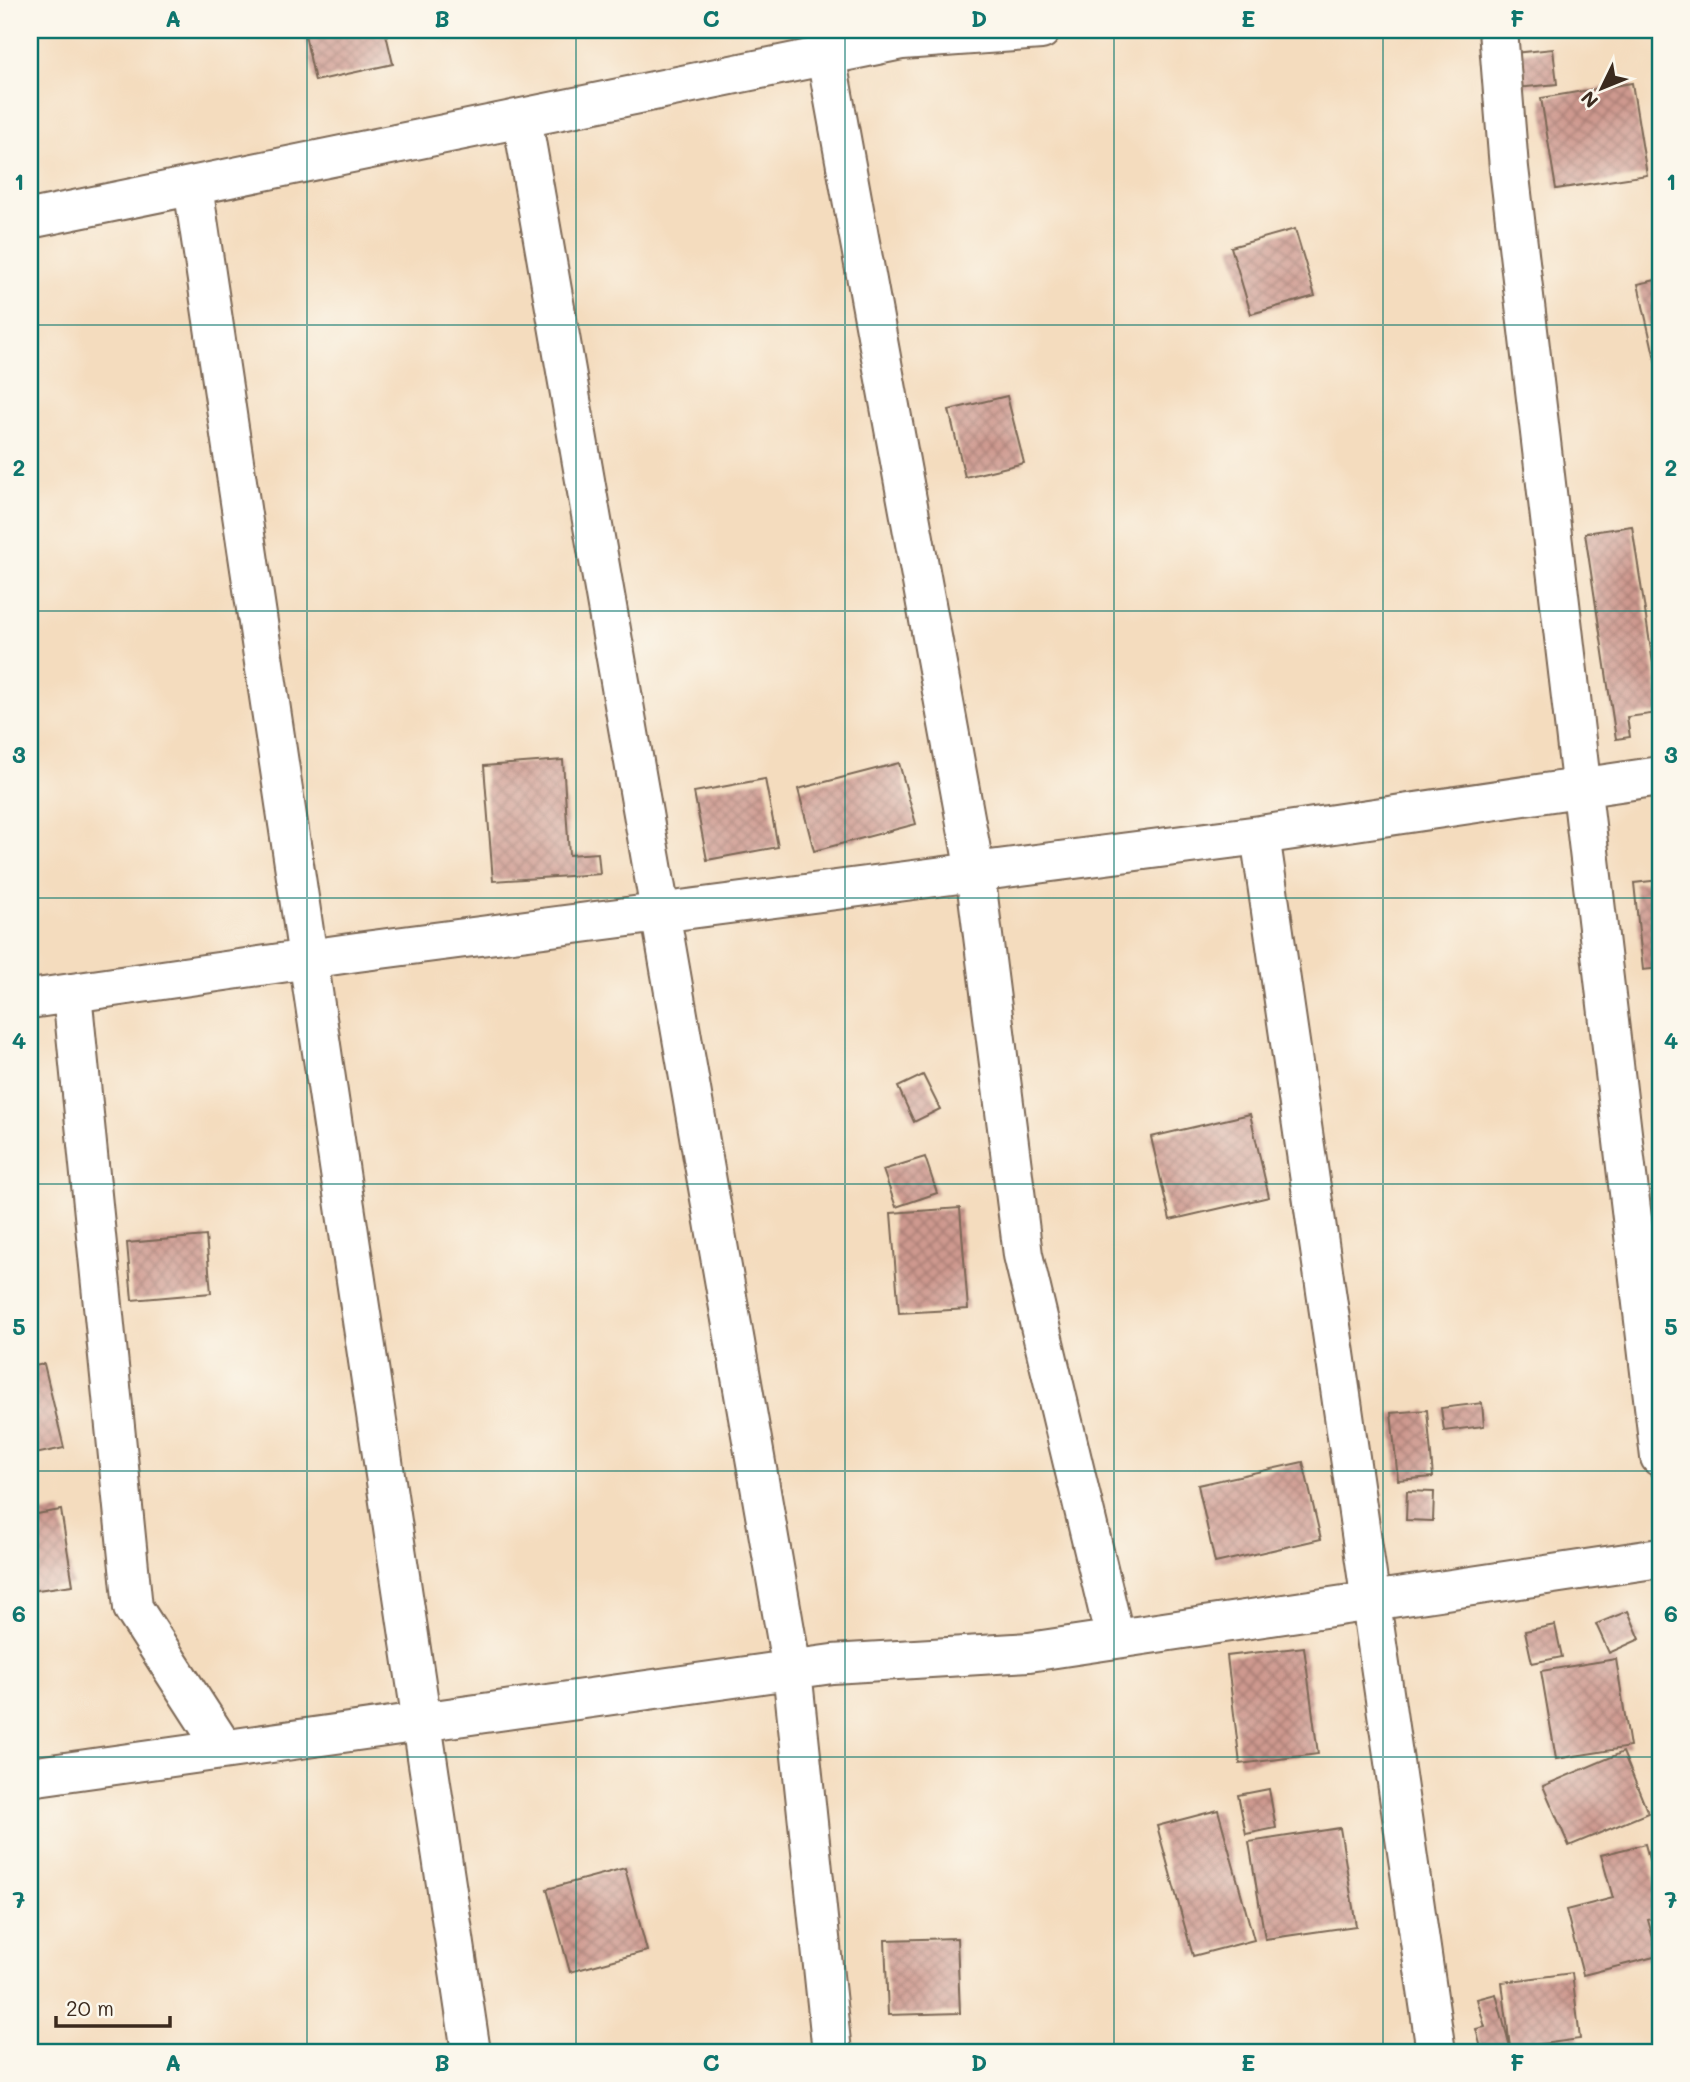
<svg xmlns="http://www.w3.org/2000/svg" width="1690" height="2082" font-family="Mali,sans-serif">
<defs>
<pattern id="building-cross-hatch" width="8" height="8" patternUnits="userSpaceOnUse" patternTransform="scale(1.75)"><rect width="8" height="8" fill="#ce998f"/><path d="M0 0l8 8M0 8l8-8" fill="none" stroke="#a87d74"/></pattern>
</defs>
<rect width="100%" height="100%" fill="#fbf7ec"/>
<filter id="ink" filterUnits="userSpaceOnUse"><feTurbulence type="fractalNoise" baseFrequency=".0143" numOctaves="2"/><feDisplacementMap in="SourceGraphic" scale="14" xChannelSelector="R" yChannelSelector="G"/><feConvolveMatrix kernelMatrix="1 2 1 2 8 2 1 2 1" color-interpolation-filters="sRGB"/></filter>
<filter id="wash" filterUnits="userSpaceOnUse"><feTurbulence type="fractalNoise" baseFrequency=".00686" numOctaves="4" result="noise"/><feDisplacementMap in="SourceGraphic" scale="28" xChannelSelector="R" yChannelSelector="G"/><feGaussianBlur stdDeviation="1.57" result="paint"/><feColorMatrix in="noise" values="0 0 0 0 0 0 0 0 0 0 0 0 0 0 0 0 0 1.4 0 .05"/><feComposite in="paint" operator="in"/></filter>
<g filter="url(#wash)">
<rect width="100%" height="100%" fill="#f4dcbe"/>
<g id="blocks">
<path fill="url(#building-cross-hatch)" d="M304,30H385L393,64L315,81Z
M1553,49L1557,84L1516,88L1513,53Z
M1632,83L1647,175L1556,189L1541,98Z
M1295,229L1315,296L1251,314L1231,247Z
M1660,279V377H1659L1638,284Z
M1007,396L1024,463L965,477L949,410Z
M1632,526L1658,696H1660V719L1658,713L1627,717L1630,737L1616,739L1585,533Z
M563,760L569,855L598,853L600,874L493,881L484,766Z
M899,763L916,824L814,851L798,789Z
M765,779L778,847L707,860L694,792Z
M1660,880V968L1643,970L1634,883Z
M923,1075L940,1109L914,1122L898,1087Z
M1250,1114L1269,1197L1170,1220L1151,1137Z
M925,1157L937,1193L896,1207L883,1170Z
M960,1208L968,1309L899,1313L891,1213Z
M206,1236L211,1293L132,1300L127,1243Z
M44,1364L64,1448L30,1455V1367Z
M1482,1403L1484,1426L1444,1431L1441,1408Z
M1427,1410L1433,1477L1398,1480L1391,1413Z
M1303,1462L1321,1539L1215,1563L1198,1485Z
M1407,1491L1434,1492L1433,1521L1406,1520Z
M61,1510L73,1585L30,1591V1515Z
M1628,1611L1640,1639L1609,1653L1596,1624Z
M1555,1625L1562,1657L1532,1663L1525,1631Z
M1304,1647L1318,1754L1240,1764L1227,1656Z
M1616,1659L1630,1747L1556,1759L1541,1671Z
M1623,1752L1648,1813L1569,1846L1543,1786Z
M1269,1789L1276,1828L1246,1834L1238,1795Z
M1218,1810L1254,1940L1193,1956L1157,1826Z
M1340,1828L1356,1926L1265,1939L1249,1842Z
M1645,1844L1660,1901V1917L1648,1920L1658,1956L1583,1975L1566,1910L1613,1898L1601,1855Z
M625,1868L647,1951L570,1972L547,1889Z
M957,1938L960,2013L888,2015L885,1940Z
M1572,1973L1580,2039L1482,2052L1476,2029L1485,2027L1477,1999L1496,1994L1510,2047L1502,1982Z"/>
</g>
</g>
<g filter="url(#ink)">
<use href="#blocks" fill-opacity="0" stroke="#7c6856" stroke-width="2"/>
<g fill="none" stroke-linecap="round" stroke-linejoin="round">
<g stroke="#7c6856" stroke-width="42">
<path id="minor" d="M1498,30L1509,168L1660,1457
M826,56L975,872L1023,1255L1115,1639
M522,118L792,1670L832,2052
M193,186L471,2052
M30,219L902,40L1041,30
M1260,835L1660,776
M72,993L133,1608L224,1749
M30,999L357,952L1260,835L1436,2052
M30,1777L832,1664L1029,1652L1660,1558"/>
</g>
<use href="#minor" stroke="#fff" stroke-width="38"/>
</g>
</g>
<path fill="none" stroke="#0f766e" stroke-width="2" stroke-opacity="0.55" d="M307,30V2052M576,30V2052M845,30V2052M1114,30V2052M1383,30V2052M30,325H1660M30,611H1660M30,898H1660M30,1184H1660M30,1471H1660M30,1757H1660"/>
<rect width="1690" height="2082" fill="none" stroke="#fbf7ec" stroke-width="77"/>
<g transform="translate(1602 88) rotate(227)" stroke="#fbf7ec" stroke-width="5" paint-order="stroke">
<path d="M0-5L12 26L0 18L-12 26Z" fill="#3b2a1e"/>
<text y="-10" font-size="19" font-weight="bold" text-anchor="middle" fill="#3b2a1e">N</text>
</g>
<path d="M56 2016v10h114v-10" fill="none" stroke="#3b2a1e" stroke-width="3.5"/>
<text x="66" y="2016" font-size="21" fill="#3b2a1e" stroke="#fbf7ec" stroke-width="5" paint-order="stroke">20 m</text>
<rect x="38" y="38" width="1614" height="2006" fill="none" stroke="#0f766e" stroke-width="2.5"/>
<g font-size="23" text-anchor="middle" font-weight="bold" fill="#0f766e">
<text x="173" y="27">A</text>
<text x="442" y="27">B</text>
<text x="711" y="27">C</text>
<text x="979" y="27">D</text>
<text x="1248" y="27">E</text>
<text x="1517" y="27">F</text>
<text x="19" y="190">1</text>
<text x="1671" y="190">1</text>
<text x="19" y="476">2</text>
<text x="1671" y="476">2</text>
<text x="19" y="763">3</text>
<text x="1671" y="763">3</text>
<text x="19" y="1049">4</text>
<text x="1671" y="1049">4</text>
<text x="19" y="1335">5</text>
<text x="1671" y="1335">5</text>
<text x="19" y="1622">6</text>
<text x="1671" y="1622">6</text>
<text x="19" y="1908">7</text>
<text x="1671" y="1908">7</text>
<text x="173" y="2071">A</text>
<text x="442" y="2071">B</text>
<text x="711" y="2071">C</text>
<text x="979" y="2071">D</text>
<text x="1248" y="2071">E</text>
<text x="1517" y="2071">F</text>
</g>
</svg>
